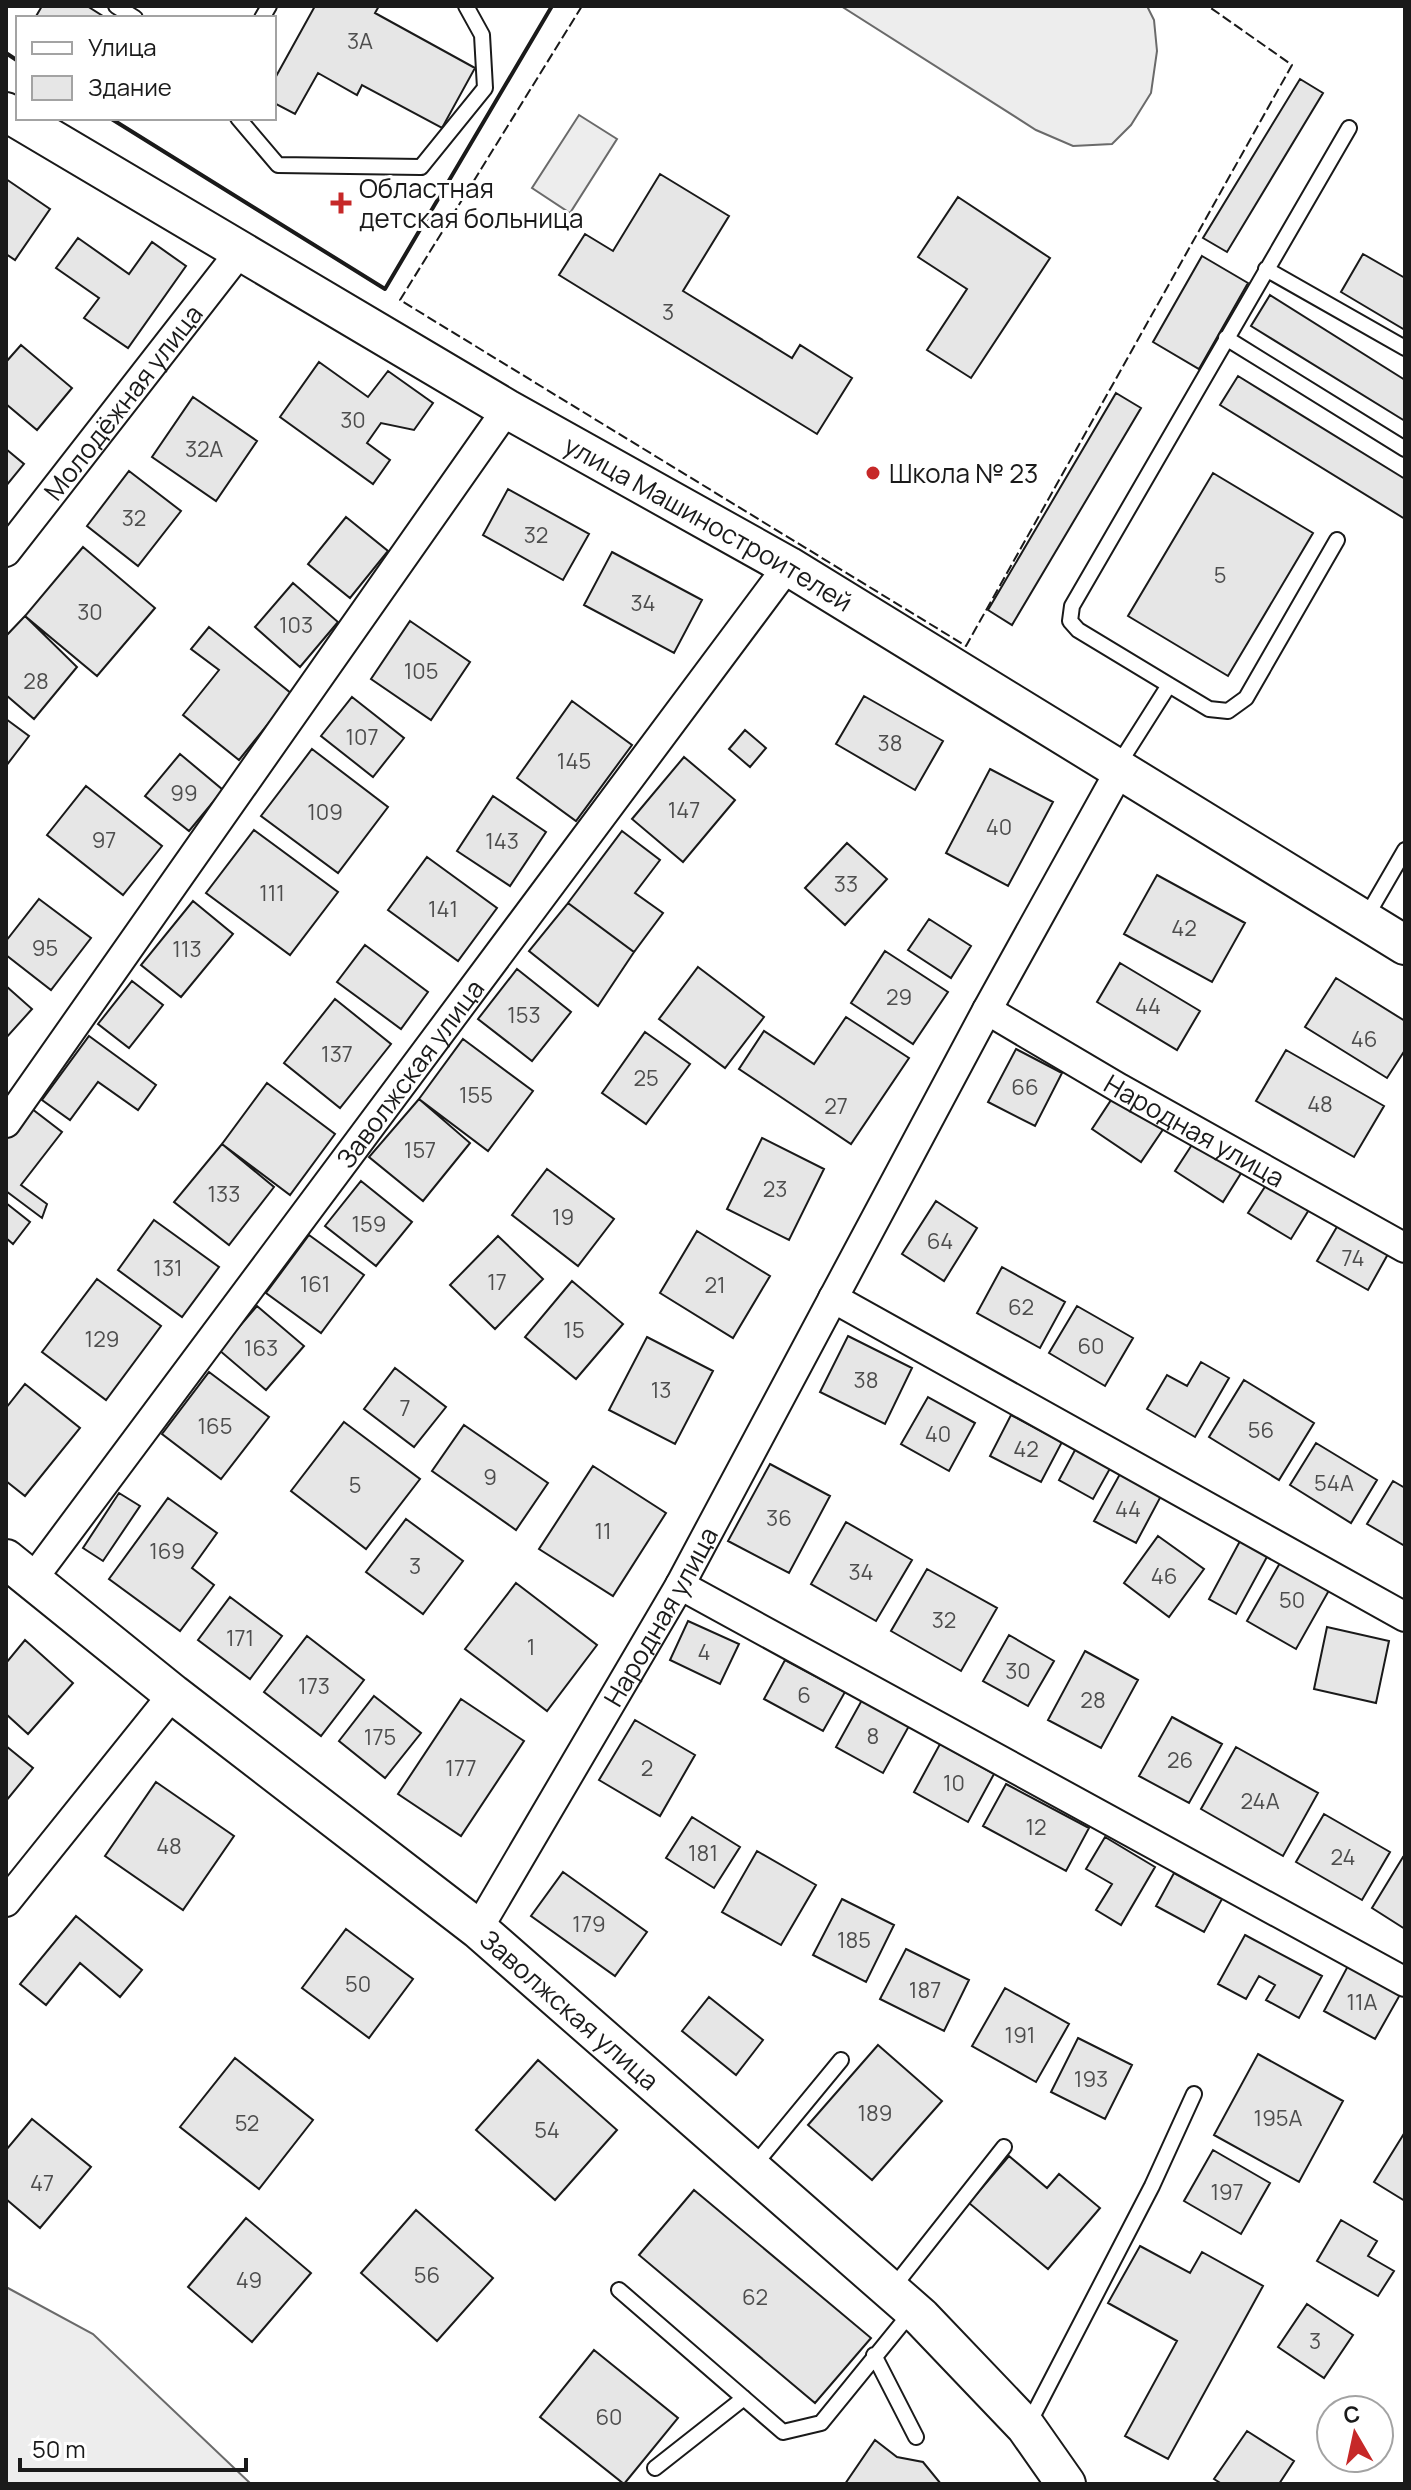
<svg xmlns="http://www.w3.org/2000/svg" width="1411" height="2490" font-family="Manrope,sans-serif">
<rect width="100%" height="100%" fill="#fff"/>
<path fill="#ededed" stroke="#6a6a6a" stroke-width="2" d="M841,6H1147L1154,20L1157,51L1151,93L1131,125L1112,144L1073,146L1036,130Z
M579,115L617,139L570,213L532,188Z
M6,2287L93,2334L251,2484H6Z"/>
<path fill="#e6e6e6" stroke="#1a1a1a" stroke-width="2" d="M42,6H87L106,18H35Z
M315,6H379L375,13L475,68L442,128L362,85L357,95L318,73L295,114L274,103V80Z
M1300,79L1323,93L1227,252L1203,238Z
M660,174L729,216L683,291L792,358L800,345L852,378L817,434L559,275L585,234L613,251Z
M6,179L50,209L15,260L6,254Z
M958,197L1050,258L971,378L927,350L967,289L918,257Z
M78,238L129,274L152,242L186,266L128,348L84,318L99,298L56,268Z
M1363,254L1405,278V330L1341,292Z
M1202,256L1248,283L1199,369L1153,342Z
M1270,295L1405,380V421L1251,326Z
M21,345L72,388L37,430L6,404V362Z
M319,362L368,397L388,371L433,403L414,430L381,423L367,443L390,460L373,484L280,417Z
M1238,376L1405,479V519L1220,405Z
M1116,393L1141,408L1012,625L988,610Z
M193,397L257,441L216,501L152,457Z
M6,449L24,464L6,486Z
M129,471L181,511L138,566L87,526Z
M1213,473L1313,533L1228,676L1128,616Z
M508,489L589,534L563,580L483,535Z
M346,517L388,551L350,598L308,564Z
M83,547L155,608L97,676L25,616Z
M612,552L702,600L674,653L584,605Z
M293,583L338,622L300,667L255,627Z
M25,616L77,667L34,719L6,695V636Z
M410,621L470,662L431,720L371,679Z
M209,627L292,694L239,760L183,715L219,670L191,649Z
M864,696L943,741L915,790L836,744Z
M352,697L404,738L373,777L321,736Z
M572,701L632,745L576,821L517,778Z
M6,719L29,736L6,766Z
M745,730L766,748L750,767L729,749Z
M312,749L388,807L338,873L261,816Z
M180,754L223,790L189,831L145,796Z
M684,757L735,800L683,862L632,819Z
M990,769L1053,802L1008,886L946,853Z
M86,786L162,846L123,895L47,835Z
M493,796L546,832L510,886L457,851Z
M254,830L338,892L290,955L206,893Z
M622,831L660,860L635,893L663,913L634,952L568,903Z
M847,843L887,879L845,925L805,888Z
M427,857L497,908L458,961L388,910Z
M1157,875L1245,923L1212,982L1124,934Z
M39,899L91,938L51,990L6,955V941Z
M193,901L233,934L181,997L141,965Z
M568,903L634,952L598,1006L529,951Z
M929,919L971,946L951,978L908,950Z
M365,945L428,992L401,1029L337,982Z
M885,951L948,992L913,1044L851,1003Z
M1120,963L1200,1011L1177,1050L1097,1002Z
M698,967L764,1017L725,1068L659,1019Z
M517,969L571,1012L532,1061L478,1019Z
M1336,978L1405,1021V1050L1387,1078L1305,1027Z
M132,981L163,1005L129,1048L98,1024Z
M6,986L32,1009L6,1038Z
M335,999L391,1044L340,1108L284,1063Z
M846,1017L909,1058L851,1144L739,1069L764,1031L814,1064Z
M645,1032L690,1064L646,1124L602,1093Z
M89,1036L156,1085L138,1110L98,1082L70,1120L42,1100Z
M463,1039L533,1091L488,1151L419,1099Z
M1016,1049L1062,1073L1035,1126L988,1102Z
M1286,1050L1384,1106L1354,1157L1256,1101Z
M267,1083L335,1134L290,1195L222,1144Z
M1119,1088L1168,1122L1141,1162L1092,1129Z
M419,1099L470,1143L423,1201L369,1157Z
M23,1102L62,1132L21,1185L47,1204L42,1218L6,1191V1123Z
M762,1138L824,1169L789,1240L727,1209Z
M1195,1140L1243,1170L1223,1202L1175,1171Z
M222,1144L274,1187L229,1245L174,1202Z
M547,1169L614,1219L578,1266L512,1215Z
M361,1181L412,1222L376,1266L325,1226Z
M1268,1182L1310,1208L1291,1239L1248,1213Z
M936,1201L977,1228L944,1281L902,1254Z
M6,1203L30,1222L13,1244L6,1238Z
M154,1220L219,1267L182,1317L118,1270Z
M1338,1225L1388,1254L1368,1290L1317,1261Z
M697,1231L770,1276L733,1338L660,1293Z
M309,1235L364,1275L321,1333L266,1293Z
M498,1236L543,1279L495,1329L450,1285Z
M1002,1267L1065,1302L1040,1348L977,1313Z
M97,1279L161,1326L106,1400L42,1352Z
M572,1281L623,1324L576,1379L525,1337Z
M257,1306L304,1346L266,1390L219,1350Z
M1077,1306L1133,1338L1105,1386L1049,1353Z
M848,1336L912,1368L885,1424L820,1392Z
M647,1337L713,1371L675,1444L609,1410Z
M1201,1362L1229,1378L1195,1437L1147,1409L1167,1375L1187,1386Z
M395,1368L446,1407L414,1447L364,1409Z
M209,1372L269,1417L221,1479L162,1434Z
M1244,1380L1314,1423L1279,1480L1209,1437Z
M25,1384L80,1428L25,1496L6,1481V1408Z
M928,1397L975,1423L949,1471L901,1444Z
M1011,1415L1062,1442L1041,1482L990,1456Z
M344,1422L420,1479L366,1549L291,1491Z
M464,1425L548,1483L516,1530L432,1471Z
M1082,1437L1117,1456L1093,1499L1059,1480Z
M1316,1443L1377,1480L1351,1523L1290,1485Z
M770,1464L830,1496L789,1573L728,1541Z
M593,1466L666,1513L613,1596L539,1549Z
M1120,1474L1161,1496L1136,1543L1094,1521Z
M1393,1481L1405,1488V1546L1367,1524Z
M119,1493L140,1506L103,1561L83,1548Z
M168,1498L217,1533L192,1568L214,1585L180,1631L109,1579Z
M406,1519L463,1561L423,1614L366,1572Z
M846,1522L912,1560L876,1621L811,1584Z
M1158,1536L1204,1569L1169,1617L1124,1583Z
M1240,1541L1268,1555L1236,1614L1209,1599Z
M1280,1563L1336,1578L1296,1649L1247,1621Z
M927,1569L997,1608L961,1671L891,1631Z
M516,1583L597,1645L547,1711L465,1649Z
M230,1597L282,1636L250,1679L198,1640Z
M688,1621L739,1644L720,1684L670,1660Z
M1327,1627L1389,1641L1376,1703L1314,1689Z
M1009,1635L1054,1661L1028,1706L983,1681Z
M307,1636L364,1680L321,1736L264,1692Z
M25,1640L73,1683L28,1734L6,1714V1663Z
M1085,1651L1138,1680L1101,1748L1048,1720Z
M785,1660L845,1692L823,1731L764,1699Z
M374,1696L421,1733L385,1778L339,1741Z
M461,1699L524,1741L461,1836L398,1794Z
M862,1700L909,1726L883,1773L836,1747Z
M1172,1717L1222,1744L1189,1803L1139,1776Z
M635,1720L695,1755L660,1816L599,1780Z
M940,1744L994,1774L968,1822L914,1792Z
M6,1746L33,1768L6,1801Z
M1236,1747L1318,1793L1283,1856L1201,1809Z
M156,1782L234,1836L183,1910L105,1856Z
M1006,1784L1089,1828L1066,1871L983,1826Z
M1324,1814L1390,1852L1362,1900L1296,1862Z
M692,1817L740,1847L714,1888L666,1858Z
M1105,1837L1155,1867L1121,1925L1096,1910L1112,1884L1086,1869Z
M757,1851L816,1885L781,1945L722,1912Z
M1403,1857L1405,1858V1929L1372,1908Z
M563,1872L647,1932L615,1976L531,1916Z
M1174,1873L1222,1899L1204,1932L1156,1906Z
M842,1899L894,1925L866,1982L813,1955Z
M76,1916L142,1970L120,1997L80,1963L46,2005L20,1984Z
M346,1929L413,1979L369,2038L302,1988Z
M1245,1935L1322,1976L1299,2018L1266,2000L1275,1985L1259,1976L1246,1999L1218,1984Z
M906,1949L969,1980L944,2031L880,1999Z
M1349,1964L1401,1993L1375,2039L1324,2011Z
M1005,1988L1069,2024L1036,2082L972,2046Z
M709,1997L763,2040L736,2075L682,2031Z
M1078,2038L1132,2065L1105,2119L1051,2092Z
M878,2045L942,2101L872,2180L808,2125Z
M1258,2054L1343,2101L1299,2182L1214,2135Z
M235,2058L313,2120L259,2189L180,2127Z
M538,2060L617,2130L555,2200L476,2130Z
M32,2119L91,2167L40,2228L6,2199V2150Z
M1405,2132V2201L1374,2182Z
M1213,2150L1270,2183L1241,2234L1184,2201Z
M1009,2156L1047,2188L1059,2174L1100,2208L1048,2269L969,2203Z
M694,2190L871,2338L815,2403L639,2255Z
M416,2210L493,2278L437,2341L361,2273Z
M246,2218L311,2273L252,2342L188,2287Z
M1341,2220L1377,2241L1368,2256L1394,2271L1378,2296L1317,2261Z
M1140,2246L1190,2273L1202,2252L1263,2286L1168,2459L1125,2436L1177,2341L1108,2303Z
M1307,2304L1353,2335L1324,2378L1278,2347Z
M594,2350L678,2418L624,2484L540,2417Z
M1247,2431L1294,2461L1279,2484H1222L1214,2479Z
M875,2440L897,2457L923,2462L941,2484H845Z"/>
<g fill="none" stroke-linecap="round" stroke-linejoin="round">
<g stroke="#1a1a1a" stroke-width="18">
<path id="lane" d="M116,6L135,18
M262,18L269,6
M238,118L278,165L421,167L485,88L482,35L466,6
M1266,269L1405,348
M1226,338L1405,449
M1169,685L1209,709L1228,711L1246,698L1337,540
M1120,768L1124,756L1169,685L1078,630L1070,621L1072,606L1349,128
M1365,919L1405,850
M752,2168L841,2060
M619,2290L783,2432L821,2423L913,2310
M891,2290L1004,2147
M874,2355L916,2437
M1027,2427L1152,2186L1194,2094
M655,2468L744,2398"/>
</g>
<g stroke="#1a1a1a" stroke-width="32">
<g id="street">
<path id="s1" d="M6,552L239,253"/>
<path id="s2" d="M987,1010L1119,1088L1405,1248"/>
<path d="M6,1123L507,409"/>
<path d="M833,1298L1405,1617"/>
<path id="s3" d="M32,1580L788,566"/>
<path d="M680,1585L1405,1982"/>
<path d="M6,1902L173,1694"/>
<path id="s4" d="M478,1929L680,1585L987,1010L1119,772"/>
</g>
</g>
<g stroke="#1a1a1a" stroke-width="42">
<g id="secondary">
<path id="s5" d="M6,112L507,409L788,566L1405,945"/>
<path id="s6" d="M6,1559L173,1694L478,1929L921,2317L1026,2427L1066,2484"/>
</g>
</g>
<use href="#lane" stroke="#fff" stroke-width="14"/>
<use href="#street" stroke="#fff" stroke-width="28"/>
<use href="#secondary" stroke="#fff" stroke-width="38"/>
<path stroke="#1a1a1a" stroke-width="2" stroke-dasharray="10 4" stroke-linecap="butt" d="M582,6L400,300L966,646L1292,65L1208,6"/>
<path stroke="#1a1a1a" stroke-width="4" d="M6,53L18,61
M110,118L385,289L552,6"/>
</g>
<g fill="#c62828" stroke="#fff" stroke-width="3">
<path d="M337 191h8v8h8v8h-8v8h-8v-8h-8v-8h8z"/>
<circle cx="873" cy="473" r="8"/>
</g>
<g text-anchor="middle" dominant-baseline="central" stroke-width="6" stroke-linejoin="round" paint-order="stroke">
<g font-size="22" fill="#4d4d4d">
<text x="360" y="41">3А</text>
<text x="668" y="312">3</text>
<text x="353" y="420">30</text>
<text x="204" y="449">32А</text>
<text x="134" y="518">32</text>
<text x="536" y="535">32</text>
<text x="1220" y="575">5</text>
<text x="643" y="603">34</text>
<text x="90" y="612">30</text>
<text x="296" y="625">103</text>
<text x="421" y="671">105</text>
<text x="36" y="681">28</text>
<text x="362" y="737">107</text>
<text x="890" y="743">38</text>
<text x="574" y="761">145</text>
<text x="184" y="793">99</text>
<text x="684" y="810">147</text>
<text x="325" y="812">109</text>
<text x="999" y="827">40</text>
<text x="104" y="840">97</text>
<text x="502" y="841">143</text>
<text x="846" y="884">33</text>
<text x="272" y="893">111</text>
<text x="443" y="909">141</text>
<text x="1184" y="928">42</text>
<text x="45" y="948">95</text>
<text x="187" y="949">113</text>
<text x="899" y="997">29</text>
<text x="1148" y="1006">44</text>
<text x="524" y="1015">153</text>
<text x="1364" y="1039">46</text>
<text x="337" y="1054">137</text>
<text x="646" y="1078">25</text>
<text x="1025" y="1087">66</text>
<text x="476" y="1095">155</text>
<text x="1320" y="1104">48</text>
<text x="836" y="1106">27</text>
<text x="420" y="1150">157</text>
<text x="775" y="1189">23</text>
<text x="224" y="1194">133</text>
<text x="563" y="1217">19</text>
<text x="369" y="1224">159</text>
<text x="940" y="1241">64</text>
<text x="1353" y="1258">74</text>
<text x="168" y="1268">131</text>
<text x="497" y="1282">17</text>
<text x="315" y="1284">161</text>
<text x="715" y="1285">21</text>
<text x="1021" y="1307">62</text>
<text x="574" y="1330">15</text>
<text x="102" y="1339">129</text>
<text x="1091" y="1346">60</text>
<text x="261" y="1348">163</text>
<text x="866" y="1380">38</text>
<text x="661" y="1390">13</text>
<text x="405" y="1408">7</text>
<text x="215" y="1426">165</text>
<text x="1261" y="1430">56</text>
<text x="938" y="1434">40</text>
<text x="1026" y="1449">42</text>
<text x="490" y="1477">9</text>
<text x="1334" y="1483">54А</text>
<text x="355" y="1485">5</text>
<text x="1128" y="1509">44</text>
<text x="779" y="1518">36</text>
<text x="603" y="1531">11</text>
<text x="167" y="1551">169</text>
<text x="415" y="1566">3</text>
<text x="861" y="1572">34</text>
<text x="1164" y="1576">46</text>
<text x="1292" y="1600">50</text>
<text x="944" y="1620">32</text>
<text x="240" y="1638">171</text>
<text x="531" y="1647">1</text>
<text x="704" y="1652">4</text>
<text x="1018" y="1671">30</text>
<text x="314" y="1686">173</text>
<text x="804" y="1695">6</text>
<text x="1093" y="1700">28</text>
<text x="873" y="1736">8</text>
<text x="380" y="1737">175</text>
<text x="1180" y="1760">26</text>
<text x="461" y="1768">177</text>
<text x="647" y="1768">2</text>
<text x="954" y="1783">10</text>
<text x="1260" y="1801">24А</text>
<text x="1036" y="1827">12</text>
<text x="169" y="1846">48</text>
<text x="703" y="1853">181</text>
<text x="1343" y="1857">24</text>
<text x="589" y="1924">179</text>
<text x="854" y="1940">185</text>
<text x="358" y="1984">50</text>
<text x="925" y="1990">187</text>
<text x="1362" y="2002">11А</text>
<text x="1020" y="2035">191</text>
<text x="1091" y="2079">193</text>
<text x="875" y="2113">189</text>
<text x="1278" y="2118">195А</text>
<text x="247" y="2123">52</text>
<text x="547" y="2130">54</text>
<text x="42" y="2183">47</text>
<text x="1227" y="2192">197</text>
<text x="427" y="2275">56</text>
<text x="249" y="2280">49</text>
<text x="755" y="2297">62</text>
<text x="1315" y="2341">3</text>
<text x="609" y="2417">60</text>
</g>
<g font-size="26" fill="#1a1a1a" stroke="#fff" text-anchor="start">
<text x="359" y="188">Областная<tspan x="359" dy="30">детская больница</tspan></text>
<text x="889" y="473">Школа № 23</text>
</g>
<g font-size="26" fill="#1a1a1a" stroke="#fff">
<text stroke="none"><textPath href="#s1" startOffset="190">Молодёжная улица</textPath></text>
<text stroke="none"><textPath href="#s5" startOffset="814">улица Машиностроителей</textPath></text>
<text stroke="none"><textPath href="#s3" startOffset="632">Заволжская улица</textPath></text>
<text stroke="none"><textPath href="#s2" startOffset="240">Народная улица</textPath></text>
<text stroke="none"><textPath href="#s4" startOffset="362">Народная улица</textPath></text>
<text stroke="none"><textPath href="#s6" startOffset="722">Заволжская улица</textPath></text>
</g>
</g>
<rect width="1411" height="2490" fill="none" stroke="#1a1a1a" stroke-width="16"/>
<rect x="16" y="16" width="260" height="104" fill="#ffffff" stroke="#a3a3a3" stroke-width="2"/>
<rect x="32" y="42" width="40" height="12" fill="#ffffff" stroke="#a3a3a3" stroke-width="2"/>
<text x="88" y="56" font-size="24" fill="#1a1a1a">Улица</text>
<rect x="32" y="76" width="40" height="24" fill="#e6e6e6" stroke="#a3a3a3" stroke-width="2"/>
<text x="88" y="96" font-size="24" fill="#1a1a1a">Здание</text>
<g transform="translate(1355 2434) rotate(351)"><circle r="38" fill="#ffffff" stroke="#a3a3a3" stroke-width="2"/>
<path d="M0-6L14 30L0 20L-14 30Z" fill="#c62828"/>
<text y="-12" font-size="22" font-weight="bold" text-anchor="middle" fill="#1a1a1a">С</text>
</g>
<path d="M20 2458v12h226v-12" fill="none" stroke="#1a1a1a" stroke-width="4"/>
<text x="32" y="2458" font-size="24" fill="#1a1a1a" stroke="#ffffff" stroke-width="6" paint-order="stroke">50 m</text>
</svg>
